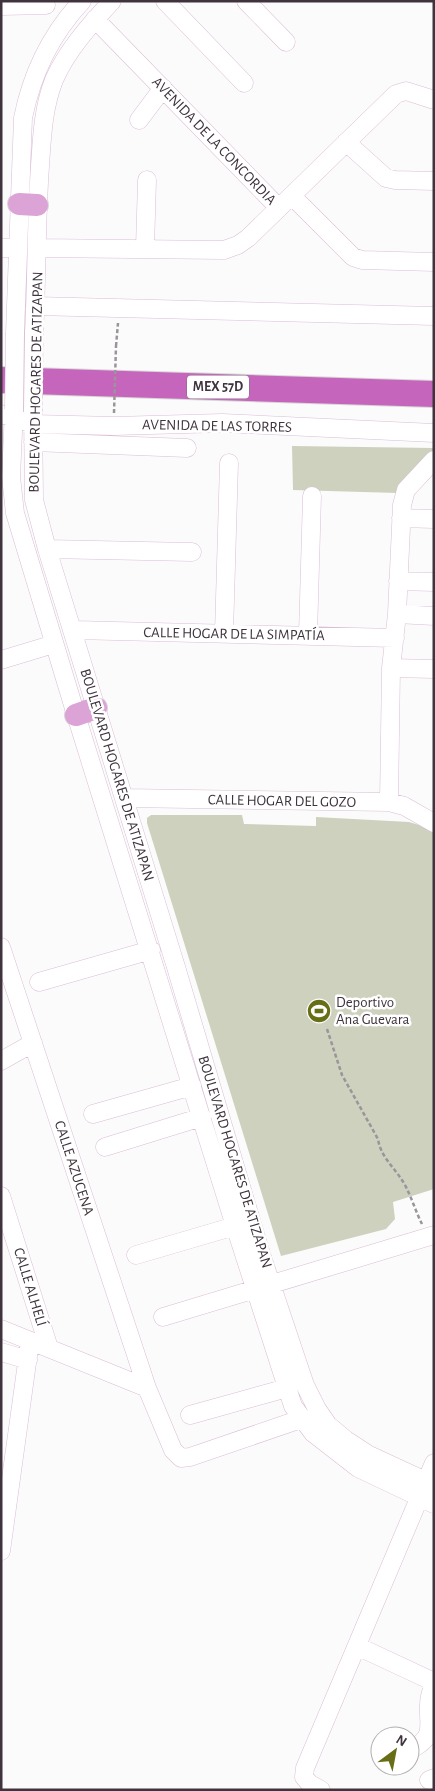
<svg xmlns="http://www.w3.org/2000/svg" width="435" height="1791" font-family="'Alegreya Sans',sans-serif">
<rect width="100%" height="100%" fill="#fbfbfb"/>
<path fill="#ced1be" d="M292,446L434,448V454L398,493L293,490Z
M151,815H242L244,824L316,826V817L409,822L422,826L434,833V1189L393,1202L395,1219L386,1229L281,1256L147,823V818Z"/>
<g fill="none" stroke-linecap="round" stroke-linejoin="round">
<g stroke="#dbbdd6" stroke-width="19">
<path id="minor" d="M165,1L244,83
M246,1L286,42
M1,6L46,5
M95,19L279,208
M139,120L163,88
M346,142L386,178L395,180L434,181
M292,196L353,257L362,260L434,262
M1,248H18
M37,248L224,250L238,245L248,238L396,94L406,91L434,100
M145,248L147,180
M35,306L434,316
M15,333L23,118C32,73 51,34 82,1
M34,333C37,277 36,222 40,166C42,137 43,108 54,80C67,50 90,25 112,1
M14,409L11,477L15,513L76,715L235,1226L293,1406L313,1433L358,1468L434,1504
M33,411L34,500L47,549L176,967L261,1254L305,1385L317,1409L328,1425L346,1440L369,1455L434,1485
M1,414L33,424L114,426L222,423L434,433
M33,442L187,448
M401,518L434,519
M47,549L192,552
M398,581L434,582
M397,614L434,616
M74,630L395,638
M224,633L229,463
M308,635L312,496
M1,660L54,644
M391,668L434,669
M124,798L389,802L404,806L434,823
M389,802L391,668L397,614L402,505L406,490L434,460
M1,947L147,1388
M39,982L151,950
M1,1061L33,1043
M93,1114L192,1086
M105,1147L202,1117
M1,1196L49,1348
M136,1255L235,1226
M163,1317L434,1235
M1,1329L147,1388L173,1450L181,1458L190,1457L301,1419
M1,1352L28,1360
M190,1415L287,1388
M1,1551L30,1341
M357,1646L434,1682
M415,1747C435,1736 428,1725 429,1705C429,1697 431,1691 434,1684
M429,1780L434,1778
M321,1790L310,1784L304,1777L305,1768L434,1463"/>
</g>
<g stroke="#d9d6d8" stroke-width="24">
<path id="major" d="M19,204L37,205
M76,715L96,708"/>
</g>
<g stroke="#d9d6d8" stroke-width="28">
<path id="highway" d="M1,380L434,394"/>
</g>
<path stroke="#9a959a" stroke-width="2.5" stroke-dasharray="4 2.5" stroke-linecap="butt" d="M116,346L118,323
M327,1029L342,1075L378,1139C381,1159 397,1169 406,1187C412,1199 416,1212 422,1224"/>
<use href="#minor" stroke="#fff" stroke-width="18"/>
<use href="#major" stroke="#dca3d7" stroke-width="22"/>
<use href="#highway" stroke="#c566bc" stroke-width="26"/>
<g stroke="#dbbdd6" stroke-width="19" stroke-linecap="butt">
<path id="minor-bridge" d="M14,409L15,333
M33,411L34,333"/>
</g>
<path stroke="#9a959a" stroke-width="2.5" stroke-dasharray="4 2.5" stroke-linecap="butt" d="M114,413L116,346"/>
<use href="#minor-bridge" stroke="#fff" stroke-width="18"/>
</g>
<defs>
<g id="stadium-disc" transform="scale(1.25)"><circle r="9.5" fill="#686e15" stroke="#fff"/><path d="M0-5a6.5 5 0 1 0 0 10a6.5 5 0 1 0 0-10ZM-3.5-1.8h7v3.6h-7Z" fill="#fff"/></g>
</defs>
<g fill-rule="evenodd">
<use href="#stadium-disc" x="319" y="1011"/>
</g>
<g text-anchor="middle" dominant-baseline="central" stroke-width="5" stroke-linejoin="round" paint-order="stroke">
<rect fill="#fff" stroke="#797178" stroke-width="1" x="187" y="375.5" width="62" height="23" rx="4"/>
<g font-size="14" font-weight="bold" fill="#3f343e">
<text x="218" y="387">MEX 57D</text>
</g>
<g font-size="15" fill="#3f343e" stroke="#fff">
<text transform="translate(214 141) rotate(46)">AVENIDA DE LA CONCORDIA</text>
<text transform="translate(36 382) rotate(-89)">BOULEVARD HOGARES DE ATIZAPAN</text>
<text transform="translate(217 426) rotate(1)">AVENIDA DE LAS TORRES</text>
<text transform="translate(234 634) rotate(1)">CALLE HOGAR DE LA SIMPATÍA</text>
<text transform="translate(117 775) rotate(73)">BOULEVARD HOGARES DE ATIZAPAN</text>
<text transform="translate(282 801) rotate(1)">CALLE HOGAR DEL GOZO</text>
<text transform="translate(235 1162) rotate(73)">BOULEVARD HOGARES DE ATIZAPAN</text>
<text transform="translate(74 1168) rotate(72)">CALLE AZUCENA</text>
<text transform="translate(30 1287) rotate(73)">CALLE ALHELÍ</text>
</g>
<g font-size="15" fill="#3f343e" stroke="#fff" text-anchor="start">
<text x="336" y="1002">Deportivo<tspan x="336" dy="17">Ana Guevara</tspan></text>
</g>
</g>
<rect width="435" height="1791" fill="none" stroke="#3f343e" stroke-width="5"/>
<g transform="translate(395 1751) rotate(32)"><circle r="24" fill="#ffffff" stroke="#b2aeb2"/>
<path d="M0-4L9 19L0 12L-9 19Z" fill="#686e15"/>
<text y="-8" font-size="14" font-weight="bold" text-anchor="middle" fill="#3f343e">N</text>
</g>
</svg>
